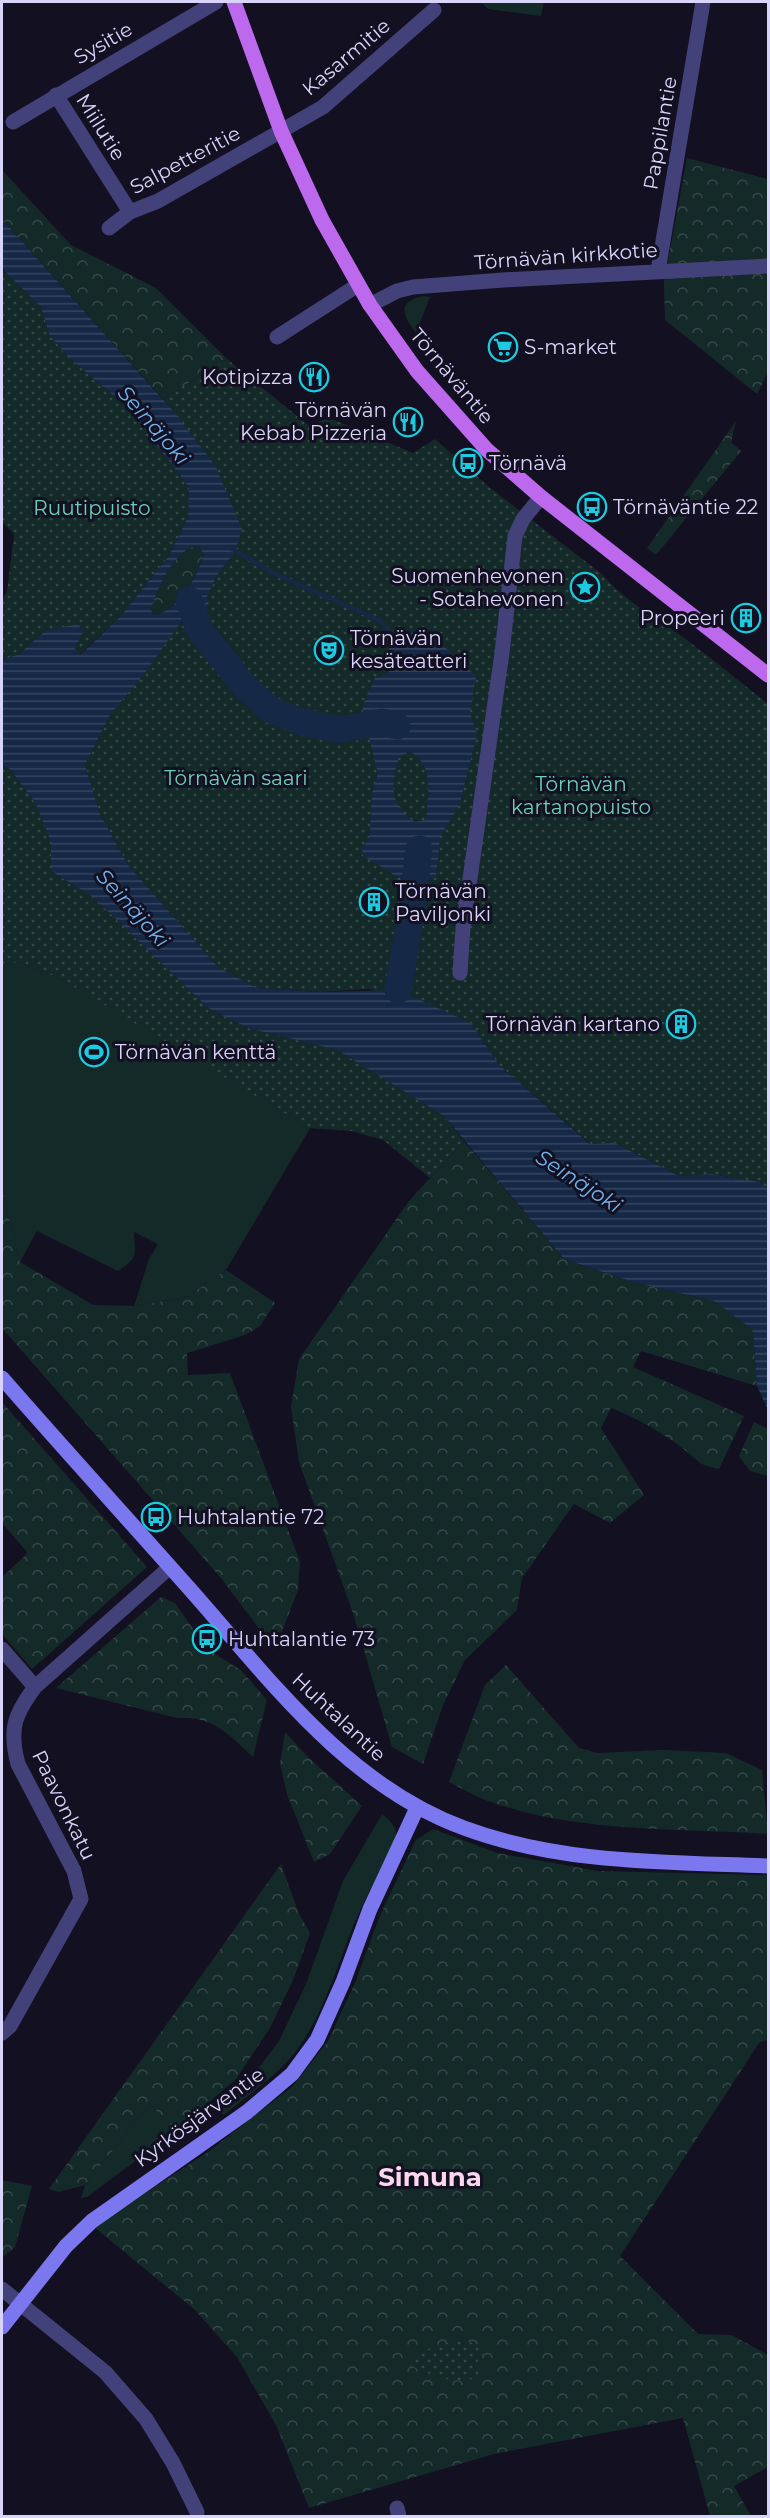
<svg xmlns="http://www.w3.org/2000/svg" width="770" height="2518" font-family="Montserrat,sans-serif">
<defs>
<pattern id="forest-crowns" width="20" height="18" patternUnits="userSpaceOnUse" patternTransform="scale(1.5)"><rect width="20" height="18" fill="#142a29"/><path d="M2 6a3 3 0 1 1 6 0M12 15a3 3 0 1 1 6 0" fill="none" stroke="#364849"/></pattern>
<pattern id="park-dots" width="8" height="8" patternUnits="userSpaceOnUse" patternTransform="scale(1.5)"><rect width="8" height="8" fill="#142a29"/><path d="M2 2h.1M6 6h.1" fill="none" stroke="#364849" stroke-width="1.8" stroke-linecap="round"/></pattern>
<pattern id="water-rules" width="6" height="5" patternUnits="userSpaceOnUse" patternTransform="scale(1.5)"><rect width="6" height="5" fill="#152845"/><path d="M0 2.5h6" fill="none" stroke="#364661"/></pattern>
</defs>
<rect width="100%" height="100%" fill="#131021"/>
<path fill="#142a29" d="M481,2H544L541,16L488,9Z
M423,296L430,297L416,333C404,317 395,302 423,296Z
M20,962L61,979L312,1125L226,1270L187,1297L134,1306L149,1259L158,1244L134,1232C135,1255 139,1257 118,1271L37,1231L20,1262L2,1189V964Z
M382,1814C389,1820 397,1826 396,1836C393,1859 374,1881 364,1902C339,1953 329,2009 293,2055C274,2078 247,2096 224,2115L220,2111L249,2081L279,2041L306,1984L343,1881Z
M150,2104L176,2131L87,2197L81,2198L85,2185Z"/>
<path fill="url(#forest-crowns)" d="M687,158L768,179V372L757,394L665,320L664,282Z
M2,170L71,245L156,288L227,359L163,399L2,219Z
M736,421L731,442L741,451L656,555L647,548Z
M194,546L200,548L204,555C194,579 181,609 153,615L151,609C158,587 172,555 194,546Z
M464,1141L564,1259L636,1283L714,1301L753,1330L757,1386L641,1351L633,1367L744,1416L719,1469C695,1464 700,1461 682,1448C661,1432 637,1418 611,1408L601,1428L644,1495L610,1523L574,1504L522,1578L517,1610L465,1660L443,1705L423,1764L392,1747L354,1616L299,1462L291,1407L299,1359L409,1201Z
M2,1189L20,1262L93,1305L134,1306L187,1297L226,1270L275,1303L260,1326L245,1335L187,1353L188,1375L230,1373L300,1562L298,1590L275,1650L221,1578L2,1328Z
M2,1402L147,1567L32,1669L2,1634V1577L28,1553L2,1523Z
M754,1422L768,1429V1476L750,1471L739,1456Z
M161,1597L175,1603L198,1636L215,1654L241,1670L267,1700L253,1757C228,1734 214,1716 177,1718L56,1688Z
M506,1665L579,1748L598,1753L664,1750L726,1753L762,1770L768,1834C677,1828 578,1833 491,1802C476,1797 463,1789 449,1782L485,1685Z
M285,1732L306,1755L362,1806L330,1854L314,1862L287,1794L280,1764Z
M433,1829L497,1853L598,1871L768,1875V2039L759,2043L620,2256L698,2334L732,2335L768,2355V2467L734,2486L751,2516H710L683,2418L494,2454L309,2508L276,2425L237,2357L195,2310L94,2227L208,2152L293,2086L328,2041L355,1983L381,1913L416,1840Z
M281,1864L299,1914L310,1933L293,1980L270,2028L236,2079L176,2131L150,2104L85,2185L59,2192L49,2189Z
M2,2180L32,2186L15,2247L2,2258Z"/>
<path fill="url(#park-dots)" d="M2,269L41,307L49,334L66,355L129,409L189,487L188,517L168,557L119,618L79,655L75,649L82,634L79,625L46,630L19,654L2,660V599L7,592L14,534L2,522Z
M227,359L308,425L329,418L413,453L435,439L489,487L603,575C625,601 652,615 680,635C710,657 739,681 768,704V1189L760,1182L711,1174L679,1176L615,1143L591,1144L499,1065L471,1023L369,989L319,992L257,988L218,967L128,865L100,814L85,765L110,715L144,673L176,626L184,618L207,616V597L217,575L215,465L163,399Z
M2,766L10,769L36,804L52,842L51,871L93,897L208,1008L248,1028L337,1050L444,1116L464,1141L430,1178L383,1140L352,1131L309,1128L61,979L20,962L2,964Z
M466,2341L482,2346L484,2353L477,2362L479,2376C459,2388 429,2374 409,2365C421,2347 446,2342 466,2341Z"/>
<path fill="url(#water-rules)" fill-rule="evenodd" d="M2,219L175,413L215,465L242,529L235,552L217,575L207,597V616L197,622L184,618L144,674L110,715L85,765L100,814L128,865L218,967L257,988L319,992L398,990L471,1023L499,1065L590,1144L615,1143L679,1176L711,1174L760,1182L768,1189V1410L757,1386L753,1330L714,1301L636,1283L564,1259L444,1116L337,1050L248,1028L208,1008L93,897L51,871V842L36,804L10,769L2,766V660L19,654L46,630L79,624L82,634L75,649L80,655L119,618L168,557L188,517L189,487L129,409L66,355L49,334L41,307L2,269ZM194,546L200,548L204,555C195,578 181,610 153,615L151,609C158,587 172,555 194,546Z
M413,630L435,638L476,676L470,713L477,735L460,802L440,838L436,876L416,884L402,879L363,856L362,848L370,836L372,793L378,773L369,738L363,725V705L375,678L388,673L395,660L389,649L396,638ZM409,751C435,764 428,796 426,820L415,822C388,804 391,785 399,757Z"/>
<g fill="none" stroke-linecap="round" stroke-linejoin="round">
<path stroke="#152845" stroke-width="4.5" d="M231,548L275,574L379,620L396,638L398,643"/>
<path stroke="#152845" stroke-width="27" d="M189,600L198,627L245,687L271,710L299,721L339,730L382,722L397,726
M398,990L412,908L419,849"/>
<path stroke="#43417a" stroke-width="15" d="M56,95L130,212
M13,122L216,2
M109,228L130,212L158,201L323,107L434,10
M658,271L703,2
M370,305L397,291L413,287L503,280L768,266
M277,337L358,285
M460,973L463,928L502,653L515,536L523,519L541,497
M2,1649L35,1687
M2,2033L10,2026L81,1899L74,1871L18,1764C9,1730 14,1715 35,1687L170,1567
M2,2289L105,2372L146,2419L173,2463L197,2512
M397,2508L399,2516"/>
<path stroke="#7a77ef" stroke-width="15" d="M2,1378C63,1448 126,1517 188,1587C268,1677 346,1785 464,1828C561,1864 666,1862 768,1866
M2,2327L66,2246L92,2221L247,2112L292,2074L317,2040L343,1982L370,1909L417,1808"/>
<path stroke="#bc69ed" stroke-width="15" d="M234,2L281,131L322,220L370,305L417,371L487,450L541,497L768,675"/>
</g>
<defs>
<g id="supermarket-ring" transform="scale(1.5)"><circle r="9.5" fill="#131021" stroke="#1bcce0" stroke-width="1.5"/><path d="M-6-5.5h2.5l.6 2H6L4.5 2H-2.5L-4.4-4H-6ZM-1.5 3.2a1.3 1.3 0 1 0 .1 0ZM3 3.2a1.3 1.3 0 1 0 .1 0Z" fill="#1bcce0"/></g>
<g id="restaurant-ring" transform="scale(1.5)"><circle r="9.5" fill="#131021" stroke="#1bcce0" stroke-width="1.5"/><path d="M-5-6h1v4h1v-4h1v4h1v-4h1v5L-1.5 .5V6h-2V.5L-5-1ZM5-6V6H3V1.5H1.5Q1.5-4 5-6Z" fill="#1bcce0"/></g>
<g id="bus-ring" transform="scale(1.5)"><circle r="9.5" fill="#131021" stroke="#1bcce0" stroke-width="1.5"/><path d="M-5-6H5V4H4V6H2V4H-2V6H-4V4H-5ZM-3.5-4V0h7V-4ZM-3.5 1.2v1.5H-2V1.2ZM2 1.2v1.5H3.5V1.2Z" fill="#1bcce0"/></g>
<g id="sight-ring" transform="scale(1.5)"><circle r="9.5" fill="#131021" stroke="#1bcce0" stroke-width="1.5"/><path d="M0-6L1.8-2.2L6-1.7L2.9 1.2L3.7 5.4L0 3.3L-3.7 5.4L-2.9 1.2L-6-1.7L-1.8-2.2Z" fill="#1bcce0"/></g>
<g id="building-ring" transform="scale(1.5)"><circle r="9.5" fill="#131021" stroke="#1bcce0" stroke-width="1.5"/><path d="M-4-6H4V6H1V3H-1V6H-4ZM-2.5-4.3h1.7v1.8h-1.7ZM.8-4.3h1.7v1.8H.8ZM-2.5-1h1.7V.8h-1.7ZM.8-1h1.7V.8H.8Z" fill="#1bcce0"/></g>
<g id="theatre-ring" transform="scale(1.5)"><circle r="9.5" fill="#131021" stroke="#1bcce0" stroke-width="1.5"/><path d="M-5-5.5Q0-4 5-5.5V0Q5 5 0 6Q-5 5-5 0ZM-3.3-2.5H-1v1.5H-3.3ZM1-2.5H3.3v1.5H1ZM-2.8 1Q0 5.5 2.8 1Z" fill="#1bcce0"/></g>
<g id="stadium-ring" transform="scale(1.5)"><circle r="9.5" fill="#131021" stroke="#1bcce0" stroke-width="1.5"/><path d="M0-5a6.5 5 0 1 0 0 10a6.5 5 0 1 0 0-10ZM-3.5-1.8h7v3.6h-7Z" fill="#1bcce0"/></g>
</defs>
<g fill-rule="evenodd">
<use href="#supermarket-ring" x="503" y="347"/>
<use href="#restaurant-ring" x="314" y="377"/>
<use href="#restaurant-ring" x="408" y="422"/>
<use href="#bus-ring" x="468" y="463"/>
<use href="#bus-ring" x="592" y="507"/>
<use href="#sight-ring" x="585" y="587"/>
<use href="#building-ring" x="746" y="618"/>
<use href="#theatre-ring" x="329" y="650"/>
<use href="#building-ring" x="374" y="902"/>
<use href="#building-ring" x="681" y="1024"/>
<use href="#stadium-ring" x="94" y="1052"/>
<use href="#bus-ring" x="156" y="1517"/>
<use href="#bus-ring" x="207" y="1639"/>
</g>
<g text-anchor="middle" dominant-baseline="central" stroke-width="6" stroke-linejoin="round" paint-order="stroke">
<g font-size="20" fill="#d9d5fa" stroke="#131021">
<text transform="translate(103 43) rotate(-30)">Sysitie</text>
<text transform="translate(346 57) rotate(-40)">Kasarmitie</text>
<text transform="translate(101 127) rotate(58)">Miilutie</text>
<text transform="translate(660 133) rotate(-80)">Pappilantie</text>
<text transform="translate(185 160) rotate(-28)">Salpetteritie</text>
<text transform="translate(566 256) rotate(-4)">Törnävän kirkkotie</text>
<text transform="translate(452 376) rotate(50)">Törnäväntie</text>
<text transform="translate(339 1717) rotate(43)">Huhtalantie</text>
<text transform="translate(64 1805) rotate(64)">Paavonkatu</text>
<text transform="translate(199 2117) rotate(-36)">Kyrkösjärventie</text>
</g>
<g font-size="20" fill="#d9d5fa" stroke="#131021" text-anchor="start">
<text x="524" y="347">S-market</text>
<text x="293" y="377" text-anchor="end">Kotipizza</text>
<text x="387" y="410" text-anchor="end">Törnävän<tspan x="387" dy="23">Kebab Pizzeria</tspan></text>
<text x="489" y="463">Törnävä</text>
<text x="613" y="507">Törnäväntie 22</text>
<text x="564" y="576" text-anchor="end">Suomenhevonen<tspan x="564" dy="23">- Sotahevonen</tspan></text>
<text x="725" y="618" text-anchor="end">Propeeri</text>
<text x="350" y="638">Törnävän<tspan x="350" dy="23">kesäteatteri</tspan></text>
<text x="395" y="891">Törnävän<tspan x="395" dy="23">Paviljonki</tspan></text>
<text x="660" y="1024" text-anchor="end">Törnävän kartano</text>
<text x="115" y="1052">Törnävän kenttä</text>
<text x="177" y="1517">Huhtalantie 72</text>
<text x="228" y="1639">Huhtalantie 73</text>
</g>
<g font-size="20" fill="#6ad1b7" stroke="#131021">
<text x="92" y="508">Ruutipuisto</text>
<text x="236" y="778">Törnävän saari</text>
<text x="581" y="784">Törnävän<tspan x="581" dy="23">kartanopuisto</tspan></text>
</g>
<g font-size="21" font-style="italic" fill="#6fb3ee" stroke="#131021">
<text transform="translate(154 425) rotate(49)">Seinäjoki</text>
<text transform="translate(133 908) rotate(48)">Seinäjoki</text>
<text transform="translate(579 1181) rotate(33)">Seinäjoki</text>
</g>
<g font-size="26" font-weight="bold" fill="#fad7ed" stroke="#131021">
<text x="430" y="2177">Simuna</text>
</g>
</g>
<rect width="770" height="2518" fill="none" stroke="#d9d5fa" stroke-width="6"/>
</svg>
